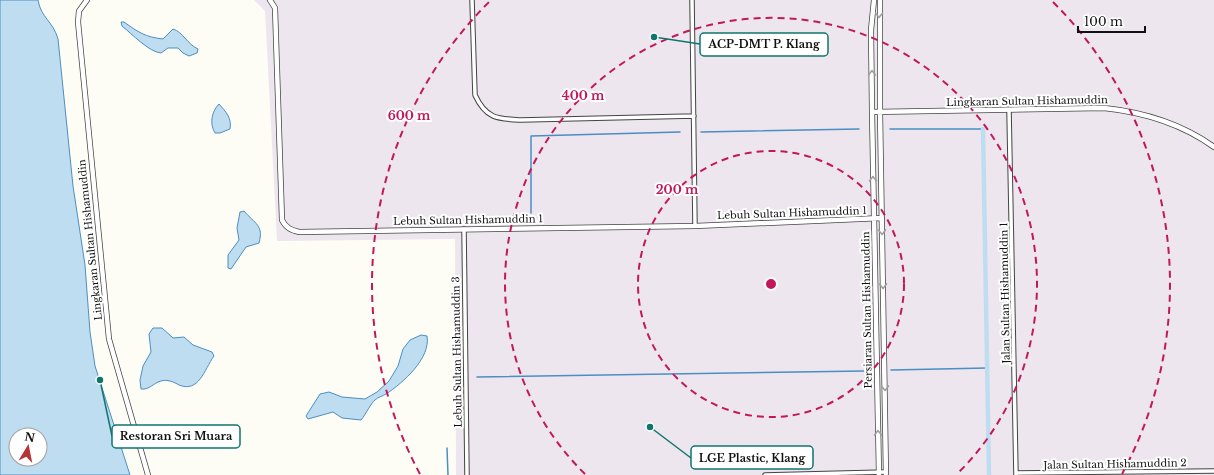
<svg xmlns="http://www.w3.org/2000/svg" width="1214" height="475" font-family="'Libre Baskerville',serif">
<rect width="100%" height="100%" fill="#fefdf5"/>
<path fill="#ede6ee" d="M254,0H1214V475H456L455,239L277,241L265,11Z"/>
<path fill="#beddf1" stroke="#4b8fc2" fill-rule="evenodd" d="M0,0H38C41,18 53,21 58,39L73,186L85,265L90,332L95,366L130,475H0ZM16,435H40V459H16Z
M121,22H124C138,32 145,37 163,39L173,29C183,32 187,44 198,49L197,53L189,56L183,53L178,48H168L161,53C149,52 132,34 122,26Z
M219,104C226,112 232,118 230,129L220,133H215C209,123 212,111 219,104Z
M244,211C255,224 264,225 259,243L246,247L231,269L228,268V255L239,240L237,228L240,212Z
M153,328H162L173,338L184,337L193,345L212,352L214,356C204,370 199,393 179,385C174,382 167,379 161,381C153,383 150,390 141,389L140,380L143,366L151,352L149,334Z
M421,335L427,336C431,358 403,383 386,394C383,396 378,397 375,400C371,403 366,414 361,420L342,418L333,412L308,419L306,416L320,394L329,392L342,397L365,399L377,392L389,381L398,366L403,349L410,340Z"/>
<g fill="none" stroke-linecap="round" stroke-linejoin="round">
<path stroke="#4b8fc2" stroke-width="1.5" d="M890,129H983
M701,132L859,129
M531,213V136L680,132
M891,370L987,368
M477,377L864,371
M447,448L448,475"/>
<path stroke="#beddf1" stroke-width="4.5" d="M983,129L989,475"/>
<g stroke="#444" stroke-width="5.5">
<path id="minor" d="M472,0L475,95C486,119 498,119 521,120L694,116
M692,0L695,226
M1009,110L1016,475
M464,229L467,475
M1016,473L1214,471
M765,475L886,472"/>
</g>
<g stroke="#444" stroke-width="6">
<path id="tertiary" d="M87,0L79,11L78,22L109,339L148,475
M270,0L275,8L282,220C286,228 291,230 299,232L695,226L882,218
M874,0L871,30L872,112L879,475
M880,0V112L886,475
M872,112L1104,108C1142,112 1182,124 1214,147"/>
</g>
<use href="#minor" stroke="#fff" stroke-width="3.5"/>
<use href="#tertiary" stroke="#fff" stroke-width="4.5"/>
</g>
<defs><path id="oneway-chevron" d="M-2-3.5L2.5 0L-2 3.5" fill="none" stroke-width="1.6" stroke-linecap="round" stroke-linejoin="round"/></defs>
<g stroke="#a0a0a0">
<use href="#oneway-chevron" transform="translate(879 15) rotate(92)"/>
<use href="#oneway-chevron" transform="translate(872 73) rotate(-90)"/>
<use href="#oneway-chevron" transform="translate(873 179) rotate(-91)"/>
<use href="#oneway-chevron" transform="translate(882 232) rotate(89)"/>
<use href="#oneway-chevron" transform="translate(883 286) rotate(89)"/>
<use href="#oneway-chevron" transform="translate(885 388) rotate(89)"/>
<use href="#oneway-chevron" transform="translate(878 433) rotate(-91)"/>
</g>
<g fill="none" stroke="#c2185b" stroke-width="2" stroke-dasharray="7 5">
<circle cx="771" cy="284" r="133"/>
<path d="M585 474A266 266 0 1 1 957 474"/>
<path d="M420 474A399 399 0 0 1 489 2M1053 2A399 399 0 0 1 1122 474"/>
</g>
<g text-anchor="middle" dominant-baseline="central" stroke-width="4" stroke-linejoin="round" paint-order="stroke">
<g font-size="10" fill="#111" stroke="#fff">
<text transform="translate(1027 101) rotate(-1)">Lingkaran Sultan Hishamuddin</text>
<text transform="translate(792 213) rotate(-2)">Lebuh Sultan Hishamuddin 1</text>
<text transform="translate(468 220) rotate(-1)">Lebuh Sultan Hishamuddin 1</text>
<text transform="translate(90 240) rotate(-96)">Lingkaran Sultan Hishamuddin</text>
<text transform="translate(1005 293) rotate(-91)">Jalan Sultan Hishamuddin 1</text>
<text transform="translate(867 310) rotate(-91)">Persiaran Sultan Hishamuddin</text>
<text transform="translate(457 352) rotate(-91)">Lebuh Sultan Hishamuddin 3</text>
<text transform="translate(1115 464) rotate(-1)">Jalan Sultan Hishamuddin 2</text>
</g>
</g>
<circle cx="771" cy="284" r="6" fill="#c2185b" stroke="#fff" stroke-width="2"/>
<g font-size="12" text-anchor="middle" font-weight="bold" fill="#c2185b" stroke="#fff" stroke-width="4" stroke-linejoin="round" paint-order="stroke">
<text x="583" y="100">400 m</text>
<text x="409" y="120">600 m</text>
<text x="677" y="194">200 m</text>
</g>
<path fill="none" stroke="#0f766e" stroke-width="1.5" d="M654 37L700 44M100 380L112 436M650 427L691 458"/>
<g fill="#0f766e" stroke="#fff" stroke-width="1.5">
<circle cx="654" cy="37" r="4"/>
<circle cx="100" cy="380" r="4"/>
<circle cx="650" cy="427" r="4"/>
</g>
<g fill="#fff" stroke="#0f766e" stroke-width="1.5">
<rect x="700" y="33" width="128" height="23" rx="4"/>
<rect x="112" y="425" width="128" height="23" rx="4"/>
<rect x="691" y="446" width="122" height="23" rx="4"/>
</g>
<g font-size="11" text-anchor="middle" font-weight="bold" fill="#111">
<text x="764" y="48">ACP-DMT P. Klang</text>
<text x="176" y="440">Restoran Sri Muara</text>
<text x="752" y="462">LGE Plastic, Klang</text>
</g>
<g transform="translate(28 447) rotate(10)"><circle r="19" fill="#ffffff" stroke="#a0a0a0"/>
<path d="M0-3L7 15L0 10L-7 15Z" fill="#b53436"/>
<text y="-6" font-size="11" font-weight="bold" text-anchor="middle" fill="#111111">N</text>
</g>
<path d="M1078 26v6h67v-6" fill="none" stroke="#111111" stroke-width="2"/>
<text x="1084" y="26" font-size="12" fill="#111111" stroke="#ffffff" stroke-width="3" paint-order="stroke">100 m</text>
</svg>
